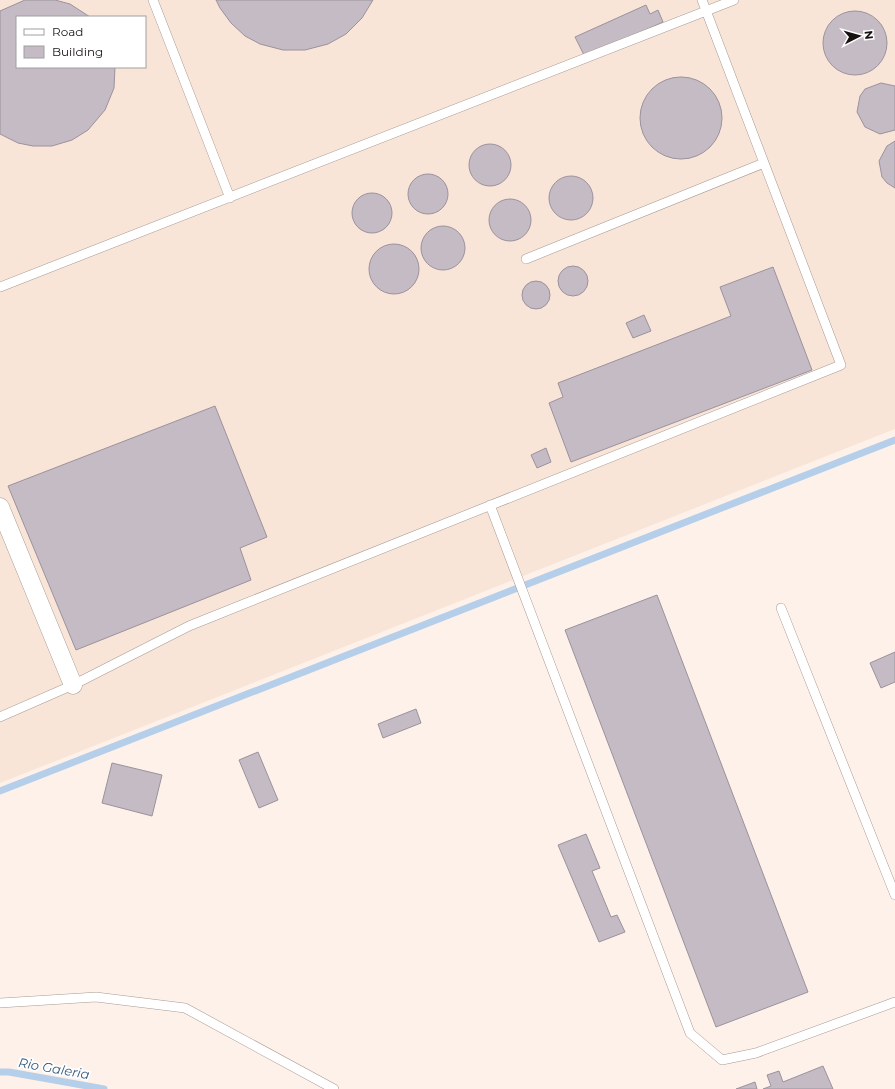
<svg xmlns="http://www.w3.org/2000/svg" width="895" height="1089" font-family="Montserrat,sans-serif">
<rect width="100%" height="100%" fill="#fef1e9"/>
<path fill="#f9e4d8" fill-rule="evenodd" d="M0,0H895V429L0,783ZM17,17H145V67H17Z"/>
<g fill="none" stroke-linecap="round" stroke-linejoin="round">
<path stroke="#b5cfea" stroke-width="7" d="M0,791L895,440
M0,1072H9L104,1089"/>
</g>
<path fill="#c4bbc5" stroke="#9b929c" d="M25,0H55L70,4L90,17H17V67H115L114,88L105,110L88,130L72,140L52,146H33L18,143L0,134V11Z
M216,0H373L362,18L346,34L328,44L305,50H283L260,44L245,36L231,23L220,8Z
M646,5L650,14L658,10L663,22L585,57L575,37Z
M823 43a32 32 0 1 1 64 0a32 32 0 1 1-64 0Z
M640 118a41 41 0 1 1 82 0a41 41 0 1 1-82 0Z
M881,83L895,86V130L880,134L865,127L857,112L860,96L865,89Z
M895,141V188L887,183L882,177L879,161L887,146Z
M469 165a21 21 0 1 1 42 0a21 21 0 1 1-42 0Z
M408 194a20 20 0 1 1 40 0a20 20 0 1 1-40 0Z
M549 198a22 22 0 1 1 44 0a22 22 0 1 1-44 0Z
M352 213a20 20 0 1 1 40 0a20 20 0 1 1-40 0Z
M489 220a21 21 0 1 1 42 0a21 21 0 1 1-42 0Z
M421 248a22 22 0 1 1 44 0a22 22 0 1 1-44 0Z
M369 269a25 25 0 1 1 50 0a25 25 0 1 1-50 0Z
M558 281a15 15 0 1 1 30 0a15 15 0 1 1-30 0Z
M773,267L812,370L571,462L549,403L563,397L558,383L731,316L720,287Z
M522 295a14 14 0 1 1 28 0a14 14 0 1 1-28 0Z
M644,315L651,331L633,338L626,323Z
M215,406L267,537L240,548L251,580L76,650L8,486Z
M546,448L551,462L537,468L531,455Z
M657,595L808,992L716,1027L565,630Z
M895,652V682L881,688L870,663Z
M416,709L421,723L383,738L378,724Z
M258,752L278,800L259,808L239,760Z
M112,763L162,775L152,816L102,803Z
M586,834L600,868L592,871L611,917L617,915L625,932L599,942L558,845Z
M823,1066L833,1089H763L771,1086L767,1075L779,1071L783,1082Z
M755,1082L757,1089H736Z"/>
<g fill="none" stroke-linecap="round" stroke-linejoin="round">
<g stroke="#a79b94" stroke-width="10">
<path id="lane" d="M153,0L230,198
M526,259L764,163
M0,287L734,0
M490,505L690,1033L722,1060L756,1053L895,1002
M781,608L895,895
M0,717L73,685L189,626L841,365L702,0
M0,1003L96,997L185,1008L334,1089"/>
</g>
<g stroke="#a79b94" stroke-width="19">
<path id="street" d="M0,507L73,685"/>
</g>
<use href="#lane" stroke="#fff" stroke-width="9"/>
<use href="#street" stroke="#fff" stroke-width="18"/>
</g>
<g text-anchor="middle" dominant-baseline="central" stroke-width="3.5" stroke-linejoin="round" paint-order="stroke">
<g font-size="13" font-style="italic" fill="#345b81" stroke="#fff">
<text transform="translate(54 1068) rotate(10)">Rio Galeria</text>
</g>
</g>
<rect x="16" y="16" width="130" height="52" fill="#ffffff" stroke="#a2a09f"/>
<rect x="24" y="29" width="20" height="6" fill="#ffffff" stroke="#a2a09f"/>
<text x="52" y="36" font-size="12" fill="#171210">Road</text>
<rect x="24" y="46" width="20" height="12" fill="#c4bbc5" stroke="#a2a09f"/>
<text x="52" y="56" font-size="12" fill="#171210">Building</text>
<g transform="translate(859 36) rotate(84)" stroke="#ffffff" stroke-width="3" paint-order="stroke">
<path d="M0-3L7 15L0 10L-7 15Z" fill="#171210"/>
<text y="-6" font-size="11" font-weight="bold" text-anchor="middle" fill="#171210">N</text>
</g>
</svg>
